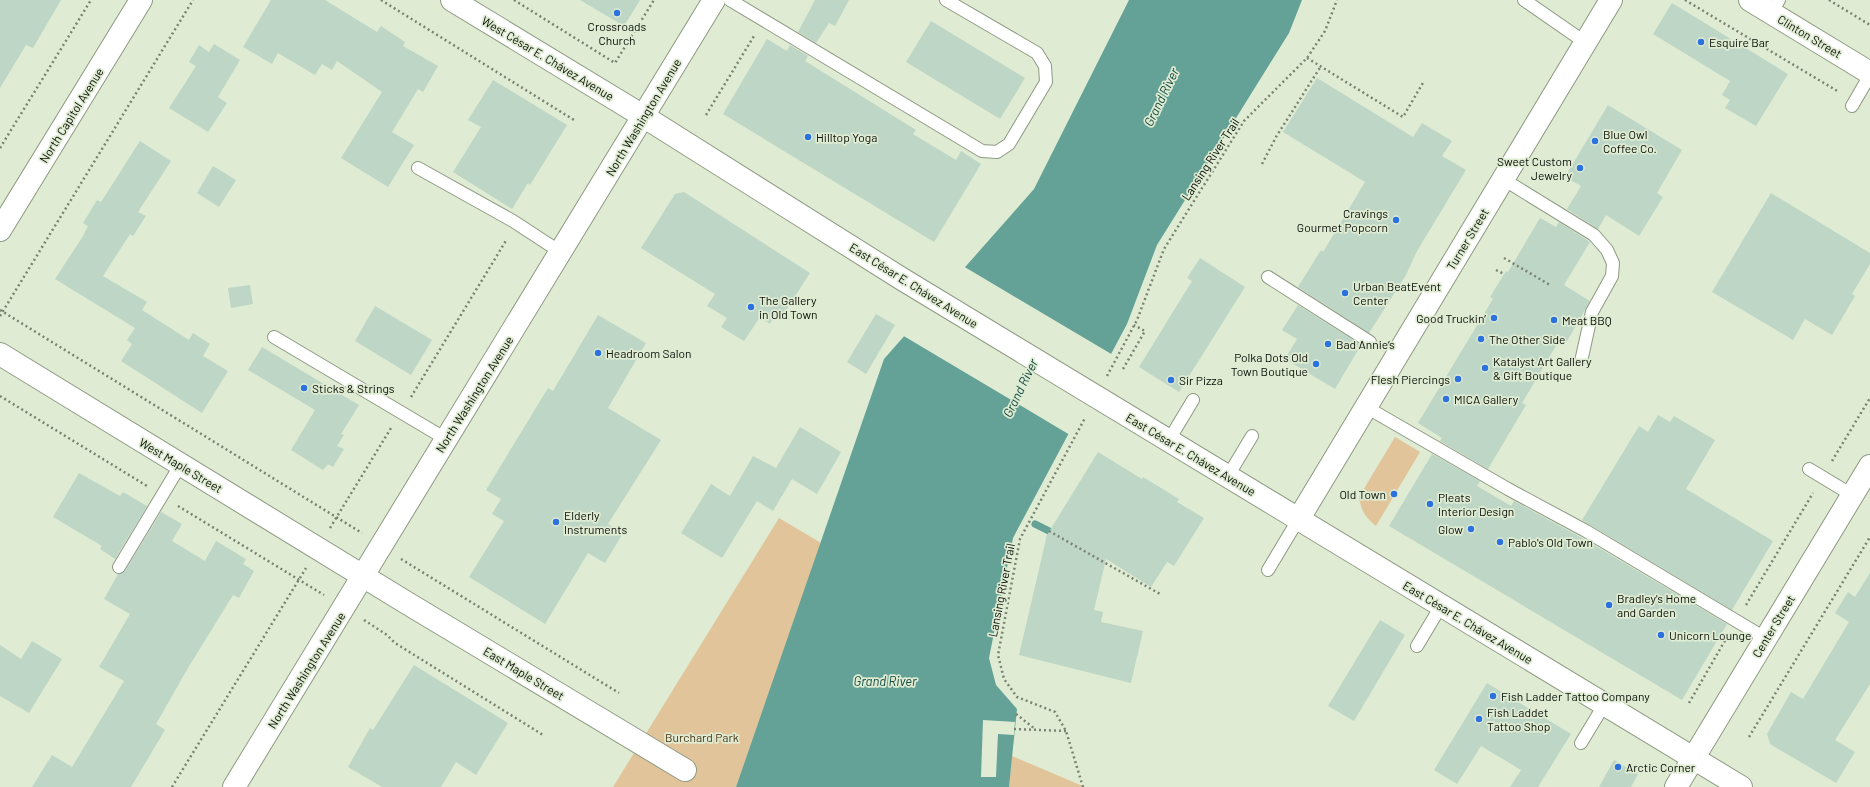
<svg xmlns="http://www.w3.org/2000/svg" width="1870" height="787" font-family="Barlow,sans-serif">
<rect width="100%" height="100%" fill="#dfecd3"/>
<path fill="#e1c499" d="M1395,437L1420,452L1376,526C1366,518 1361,511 1359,497Z
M779,518L821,543L736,787H613Z
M1012,756L1085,787H1009Z"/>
<path fill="#64a196" d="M1129,0H1302L1289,33L1157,245L1127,324L1013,538L989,658L996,685L1017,709L1009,787H736L884,359L1034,189Z"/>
<path fill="#dfecd3" d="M963,266L1113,355L1070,435L902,335Z
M983,720L1015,722L1014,735L998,734L996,777H981Z"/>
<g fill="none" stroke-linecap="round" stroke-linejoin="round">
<path stroke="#64a196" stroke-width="7" d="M1035,524L1049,531"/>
</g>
<path fill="#bdd6c5" d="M0,0H61L33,48L26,45L0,88Z
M271,0H325L377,32L381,26L405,42L403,46L438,66L423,92L418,89L392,132L414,145L388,187L341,158L382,92L337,61L332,70L322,64L315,75L278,53L272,64L243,47Z
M580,0H640L624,26Z
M815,0H849L835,26L829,23L816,43L798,32Z
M1672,3L1788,74L1756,126L1725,108L1730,100L1722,95L1730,81L1653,34Z
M931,21L1025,78L1000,119L906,62Z
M767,39L787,51L790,45L808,56L805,61L916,130L913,134L956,160L961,151L981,164L934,242L723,114Z
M214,44L240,60L218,97L227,103L208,132L169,108L196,66L189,62L199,45L209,52Z
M1317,78L1413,137L1422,123L1452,141L1442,156L1466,170L1417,251L1406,275L1369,333L1298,287L1321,250L1323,252L1365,182L1283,132Z
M493,80L567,125L530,185L528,183L512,209L453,172L481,127L468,120Z
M1608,105L1682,150L1657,193L1663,197L1639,236L1606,215L1598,229L1567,209L1581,186L1565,177Z
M140,141L171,161L138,212L146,216L133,236L130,234L103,276L147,302L142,310L189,340L193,333L210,344L203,356L228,371L202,413L121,361L132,344L127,340L135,328L55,279L83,236L88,226L83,223L97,200L101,202Z
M213,166L236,180L219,207L197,193Z
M684,192L810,273L779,321L774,317L770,324L760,317L744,341L721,327L727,318L707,306L715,294L641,248L675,194Z
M1771,193L1870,253V264L1852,294L1855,296L1832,335L1805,319L1793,340L1712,292Z
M1540,218L1556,227L1559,222L1590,242L1564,285L1590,301L1566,343L1560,339L1522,403L1526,405L1488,469L1440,441L1442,438L1418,423L1493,299L1490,297L1506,271L1508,272Z
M1200,258L1245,287L1179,392L1139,367L1192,281L1187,278Z
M250,285L253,304L231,308L228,288Z
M1298,305L1361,345L1335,389L1285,359L1297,339L1282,330Z
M375,306L432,340L411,375L355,341Z
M876,314L895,325L866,374L847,362Z
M598,315L646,343L608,408L661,440L608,524L623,533L605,563L588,553L545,624L469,577L504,521L492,514L501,499L486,490L548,388L553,391Z
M262,347L359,405L341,434L344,435L337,446L344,449L333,467L328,464L323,470L291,450L315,410L248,370Z
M1658,415L1670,422L1674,416L1715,440L1686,489L1773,541L1732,610L1582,520L1639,426L1648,432Z
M800,427L841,452L817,494L792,479L773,511L757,501L722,558L681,533L711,484L730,496L753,456L776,468Z
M1098,452L1142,479L1143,477L1179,499L1177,502L1204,518L1174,566L1167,562L1151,587L1106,559L1094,610L1103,612L1101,622L1143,631L1131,683L1019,655L1047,535Z
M1432,454L1480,481L1477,486L1511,506L1514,501L1582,538L1727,624L1682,700L1389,526Z
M79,473L120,496L123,492L147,506L115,559L100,549L102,546L53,517Z
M161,512L182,524L172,541L205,561L216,541L246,559L243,564L254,571L239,598L233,595L188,668L156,724L165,730L131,787H32L52,755L72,767L124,681L99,667L130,614L104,599L118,574L125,571Z
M1870,573V684L1835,740L1855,752L1836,783L1770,744L1767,734L1791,692L1803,699L1849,622L1835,613L1848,592L1855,597Z
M1380,620L1405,635L1354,721L1328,706Z
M32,641L62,659L29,713L0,696V645L21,659Z
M414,665L508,723L476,775L456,762L441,787H382L348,767L370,728L373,730Z
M1487,683L1571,734L1538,787H1510L1521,770L1481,746L1457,784L1434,770Z
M1614,760L1638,774L1631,787H1599Z"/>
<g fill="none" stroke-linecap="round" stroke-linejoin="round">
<g stroke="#8e9a83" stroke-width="14">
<path id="service" d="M730,0L982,151L997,152L1009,144L1046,82L1045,66L1037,53L946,0
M1524,0L1586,43
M1771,13L1779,0
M1852,106L1870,75
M418,168L513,221L562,253
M1503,179L1594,235L1607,250L1613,263L1612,276L1592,312L1582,357
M1268,277L1370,342
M274,337L446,439
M1366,407L1508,489L1586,531L1765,638
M1169,440L1193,400
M1809,469L1852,495
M1228,476L1252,436
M119,567L181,464
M1268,570L1298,520
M1417,646L1441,606
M1581,743L1604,705"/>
</g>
<g stroke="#8e9a83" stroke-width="24">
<path id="minor" d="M1750,0L1870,73
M0,230L141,0
M0,354L407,603L685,770
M234,787L714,0
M1676,787L1870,466"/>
</g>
<g stroke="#8e9a83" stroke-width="24">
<path id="tertiary" d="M452,0L643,116L902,279L1741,787
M1298,520L1611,0"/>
</g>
<path stroke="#7a8372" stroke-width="2.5" stroke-dasharray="2 3" stroke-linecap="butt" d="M381,0L574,120
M514,0L615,63L654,0
M1685,0L1839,92
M1829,0L1870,25
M1307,58L1403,117L1424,81
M706,115L754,36
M0,148L91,0
M1262,164L1276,137L1321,66
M1504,258L1550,285
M1496,270L1504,274
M0,310L362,533
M0,316L193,0
M1123,369L1145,331L1134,325
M1107,376L1137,320L1164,249L1244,121L1307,58L1325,31L1337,0
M0,396L147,486
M411,397L507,239
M1832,461L1870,398
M178,506L324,595
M330,528L391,428
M1049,531L1160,594
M401,559L619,693
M1746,605L1813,493
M364,620L387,635L395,643L543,735
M1689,703L1727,637
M1016,714L1035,729
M1014,729L1066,731
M1749,737L1870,537
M172,787L306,568
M1083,787L1066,731L1055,712L1017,697L1004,679L998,655L1020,539L1085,418"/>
<use href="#service" stroke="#fff" stroke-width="12"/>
<use href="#minor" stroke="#fff" stroke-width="22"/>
<use href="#tertiary" stroke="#fff" stroke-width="22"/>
</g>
<g fill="#2c72de" stroke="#dfecd3" stroke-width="1.5">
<circle cx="617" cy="13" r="4"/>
<circle cx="1701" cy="42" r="4"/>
<circle cx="808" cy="137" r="4"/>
<circle cx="1595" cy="141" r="4"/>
<circle cx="1580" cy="168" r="4"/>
<circle cx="1396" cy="220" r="4"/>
<circle cx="1345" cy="293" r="4"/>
<circle cx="751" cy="307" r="4"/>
<circle cx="1494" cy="318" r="4"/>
<circle cx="1554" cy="320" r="4"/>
<circle cx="1481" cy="339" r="4"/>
<circle cx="1328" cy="344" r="4"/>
<circle cx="598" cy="353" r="4"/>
<circle cx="1316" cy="364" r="4"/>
<circle cx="1485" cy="368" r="4"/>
<circle cx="1458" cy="379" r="4"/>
<circle cx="1171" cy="380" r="4"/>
<circle cx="304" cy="388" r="4"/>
<circle cx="1446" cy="399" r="4"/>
<circle cx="1394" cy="494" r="4"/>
<circle cx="1430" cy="504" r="4"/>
<circle cx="556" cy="522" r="4"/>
<circle cx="1471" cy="529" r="4"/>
<circle cx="1500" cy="542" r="4"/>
<circle cx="1609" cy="605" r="4"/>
<circle cx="1661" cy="635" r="4"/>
<circle cx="1493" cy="696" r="4"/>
<circle cx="1479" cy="719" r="4"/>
<circle cx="1618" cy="767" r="4"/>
</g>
<g text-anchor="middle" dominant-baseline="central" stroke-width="3.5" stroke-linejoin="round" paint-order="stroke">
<g font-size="12" fill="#0a0e06" stroke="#dfecd3" text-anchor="start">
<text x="617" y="26" text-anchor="middle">Crossroads<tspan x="617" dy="14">Church</tspan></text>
<text x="1709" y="42">Esquire Bar</text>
<text x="1603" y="134">Blue Owl<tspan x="1603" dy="14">Coffee Co.</tspan></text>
<text x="816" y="137">Hilltop Yoga</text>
<text x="1572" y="161" text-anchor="end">Sweet Custom<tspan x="1572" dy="14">Jewelry</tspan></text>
<text x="1388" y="213" text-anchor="end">Cravings<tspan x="1388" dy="14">Gourmet Popcorn</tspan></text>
<text x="1353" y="286">Urban BeatEvent<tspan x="1353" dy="14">Center</tspan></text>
<text x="759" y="300">The Gallery<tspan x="759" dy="14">in Old Town</tspan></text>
<text x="1486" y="318" text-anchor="end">Good Truckin’</text>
<text x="1562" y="320">Meat BBQ</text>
<text x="1489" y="339">The Other Side</text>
<text x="1336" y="344">Bad Annie’s</text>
<text x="606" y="353">Headroom Salon</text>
<text x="1308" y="357" text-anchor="end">Polka Dots Old<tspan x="1308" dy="14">Town Boutique</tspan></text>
<text x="1493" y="361">Katalyst Art Gallery<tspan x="1493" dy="14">&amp; Gift Boutique</tspan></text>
<text x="1450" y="379" text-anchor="end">Flesh Piercings</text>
<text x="1179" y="380">Sir Pizza</text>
<text x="312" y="388">Sticks &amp; Strings</text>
<text x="1454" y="399">MICA Gallery</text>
<text x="1386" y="494" text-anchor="end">Old Town</text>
<text x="1438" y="497">Pleats<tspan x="1438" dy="14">Interior Design</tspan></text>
<text x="564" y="515">Elderly<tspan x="564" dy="14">Instruments</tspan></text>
<text x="1463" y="529" text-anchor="end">Glow</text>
<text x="1508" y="542">Pablo's Old Town</text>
<text x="1617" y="598">Bradley's Home<tspan x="1617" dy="14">and Garden</tspan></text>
<text x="1669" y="635">Unicorn Lounge</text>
<text x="1501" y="696">Fish Ladder Tattoo Company</text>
<text x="1487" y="712">Fish Laddet<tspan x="1487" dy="14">Tattoo Shop</tspan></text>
<text x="1626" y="767">Arctic Corner</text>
</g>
<g font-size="12" fill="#0a0e06" stroke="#dfecd3">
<text transform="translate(1810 36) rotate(31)">Clinton Street</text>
<text transform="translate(548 58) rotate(31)">West César E. Chávez Avenue</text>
<text transform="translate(71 115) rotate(-58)">North Capitol Avenue</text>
<text transform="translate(643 117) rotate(-59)">North Washington Avenue</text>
<text transform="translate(1210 159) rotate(-57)">Lansing River Trail</text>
<text transform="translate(1467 239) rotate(-59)">Turner Street</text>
<text transform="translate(914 285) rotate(32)">East César E. Chávez Avenue</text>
<text transform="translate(474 394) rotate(-58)">North Washington Avenue</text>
<text transform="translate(1191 454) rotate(31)">East César E. Chávez Avenue</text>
<text transform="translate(181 465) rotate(31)">West Maple Street</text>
<text transform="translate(1001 590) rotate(-79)">Lansing River Trail</text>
<text transform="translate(1468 622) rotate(31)">East César E. Chávez Avenue</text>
<text transform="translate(1773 626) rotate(-59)">Center Street</text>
<text transform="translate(306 670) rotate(-58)">North Washington Avenue</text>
<text transform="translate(524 673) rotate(31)">East Maple Street</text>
</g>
<g font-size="12" fill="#493411" stroke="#dfecd3">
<text x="702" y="737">Burchard Park</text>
</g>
<g font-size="13" font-style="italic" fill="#114941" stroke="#dfecd3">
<text transform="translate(1161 97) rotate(-64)">Grand River</text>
<text transform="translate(1020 388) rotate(-64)">Grand River</text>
<text x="885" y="681">Grand River</text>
</g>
</g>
</svg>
